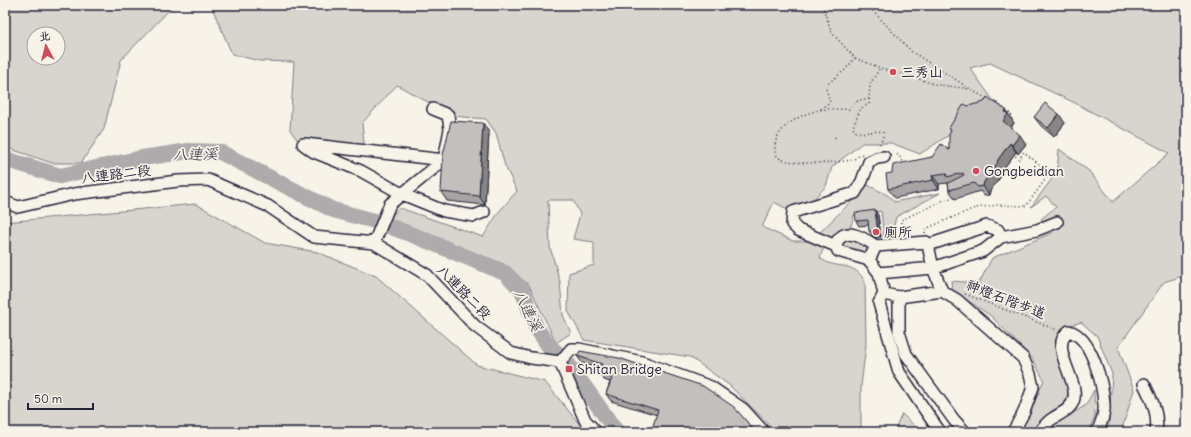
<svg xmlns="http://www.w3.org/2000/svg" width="1191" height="437" font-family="Delius,'LXGW WenKai TC',sans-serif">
<rect width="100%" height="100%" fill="#f7f3e8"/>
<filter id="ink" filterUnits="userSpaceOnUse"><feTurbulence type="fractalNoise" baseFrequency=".025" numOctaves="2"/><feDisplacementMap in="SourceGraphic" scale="8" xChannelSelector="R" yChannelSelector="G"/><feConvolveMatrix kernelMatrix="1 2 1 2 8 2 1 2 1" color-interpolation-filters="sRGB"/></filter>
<g filter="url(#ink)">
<path fill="#d8d5cf" stroke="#7d7c85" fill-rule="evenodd" d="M5,5H174L121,60L104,129L81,163H52L5,147ZM34,34H58V58H34Z
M211,5H1186V275L1164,282L1118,347L1134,390L1121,432H1106L1109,424L1112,374L1097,336L1081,322L1065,327L1057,343L1069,389L1064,405L1037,426L1034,432H1018L1032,408L1044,380L1032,358L991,316L952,290L951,281L979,283L992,258L1052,233L1041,219L1056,207L1046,196L1031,207L1057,172L1059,149L1089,171L1113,202L1169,153L1073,102L990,63L970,68L996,104L920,154L891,143H862L832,167L826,186L810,203L789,210L774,202L762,227L793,241H811L868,185C877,191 889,193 894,202L940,193L896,217L892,234L884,237L881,211L854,215L851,226C833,235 826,239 820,258C835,271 854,259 865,282L866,345L861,386V427L868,432H777L729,385L690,357L584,340L568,311L569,273L594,265V242L573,239L580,214L573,200H548L550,247L560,282L563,315L571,333L556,343L529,285L504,264L388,219L400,208L483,237L498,213L517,191L505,166L496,133L486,119L453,116L397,85L362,123L365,153L304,149L290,130L294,62L259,61L232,54Z
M196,204L265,243L317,252L376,276L477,365L545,382L586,432H5V222Z
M860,231L870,236L875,241L865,261L830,248Z
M1094,390L1095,417L1088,432H1049L1053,426L1086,405Z
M902,414L921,432H894Z"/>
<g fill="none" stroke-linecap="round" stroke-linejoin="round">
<path stroke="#aeabad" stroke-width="16" d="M5,159L60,176L142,158L189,151L220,152L333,210L375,221
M386,225L418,237L505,273L522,290L536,327L548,345L557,353
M568,364L617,432"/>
<g stroke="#22223b" stroke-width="14">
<path id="minor" d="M303,144L314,152L361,171L402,194L444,211L474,216L484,212
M305,144L444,160
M5,202L18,207L74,194L178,181L208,180L268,206L314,237L374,243L427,275L475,326L511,353L531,358L560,362
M1001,237L1037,230L1057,222
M374,243L390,204L444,160L450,129L448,115L433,109
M836,246L798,230L792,224L793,212L855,193L862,181L869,162L877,158L884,157
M869,260L838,251C836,246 835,243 839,239C848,227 866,240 876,246
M879,273L869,260L876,246L926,242L928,245L933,268L983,251L1001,237L998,230L987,226L928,245
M884,294L879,273L933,268L942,291
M899,297V332L906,354L954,420L965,432
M560,362L571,349H579L642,362L711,387L743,409L764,432
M560,362L585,420L596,432
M1144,384C1152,400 1159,414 1156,432
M940,432L899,372L879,303L884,294L899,297L942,291L957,300L1023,358L1030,374L1033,387L1024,412L1013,432
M1039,432C1043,428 1047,422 1052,419C1060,413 1072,410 1074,398C1078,379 1048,346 1069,331C1092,337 1103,384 1104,405C1105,414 1101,424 1097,432"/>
</g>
<path stroke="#22223b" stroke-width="1.5" stroke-dasharray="1 3" stroke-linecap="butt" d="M822,5L832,33L855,58L893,73L905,74L933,84L970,89
M867,5L912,52L980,95L997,103L1012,115L1009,118
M869,99V104L861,108L853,127L854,131C863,135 873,130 883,132V138L878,147
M821,109L830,102L826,89L827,84L845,70L855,58
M835,137L836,141
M862,154C859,156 855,159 851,160C838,163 793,165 781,159C777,157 775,154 775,150C773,128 801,114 819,110C829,108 840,110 850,109C854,101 860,99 869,99L870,84L880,68
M893,154L899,155L903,164
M925,233V229L975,208L998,205L1026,206L1050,173L1024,152L1019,159L1013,154
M901,235V220L942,201L954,197
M965,294L1057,330"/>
<use href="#minor" stroke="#f7f3e8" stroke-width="11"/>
</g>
<path fill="#a7a4a3" stroke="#22223b" d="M968,106L1012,119V120L1014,123L1011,128L1026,144L1018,154L1016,152L1003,169L1005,171L990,191L989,195L984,196L980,191L955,199L949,190L948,183L939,184V189L895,198L888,189L892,173L949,150L951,131L949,128Z
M1034,117L1065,123L1054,137L1041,126Z
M489,132L485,205L447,201L441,192Z
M878,215L881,237L876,238L873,236L869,231V225L859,226L856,221Z
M577,356L703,386L657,415L611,401L606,394L610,382L604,380L599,373L600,369L582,363Z"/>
<path fill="#888684" stroke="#22223b" d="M1006,110L1014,123L1009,130L1003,121Z
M1059,114L1065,123L1054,137L1048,128Z
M483,123L489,132L485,205L479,196Z
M1020,135L1026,144L1018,154L1012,145Z
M1010,143L1016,152L1003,169L1005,171L990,191L989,195L983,186L984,182L997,161Z
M932,175L939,184V189L933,180Z
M875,210L878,215L881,237L878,233Z"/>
<path fill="#c2bfbd" stroke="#22223b" d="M987,97L1006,110L1005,112L1008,114L1003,121L1020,135L1012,145L1010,143L997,161L998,162L984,182L983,186L978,187L974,183L949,190L948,183L964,175L963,173L947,177L946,173L932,175L933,180L888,189L886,174L892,173L893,165L932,157L941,144L949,150V135L951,130L949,128L964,104L968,106L984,102Z
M1045,103L1059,114L1048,128L1034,117Z
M451,121L483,123L479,196L441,192L443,155Z
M875,210L878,233H873L869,231L868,220L856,221L855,213Z
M580,351L619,358L703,386L734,407L754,430L761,432H651L658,410L606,394L612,378L599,373L602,364L577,356Z"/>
</g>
<g fill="#d1495b" stroke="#f7f3e8" stroke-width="1.5">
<circle cx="893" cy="72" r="4"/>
<circle cx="976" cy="171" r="4"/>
<circle cx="876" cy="232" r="4"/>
<rect x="565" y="365" width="8" height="8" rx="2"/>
</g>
<g text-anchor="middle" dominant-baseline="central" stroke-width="3.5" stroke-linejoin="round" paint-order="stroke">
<g font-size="14" fill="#22223b" stroke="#f7f3e8" text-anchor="start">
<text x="901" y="72">三秀山</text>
<text x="984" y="171">Gongbeidian</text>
<text x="884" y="232">廁所</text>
<text x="577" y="369">Shitan Bridge</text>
</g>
<g font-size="14" fill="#22223b" stroke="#f7f3e8">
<text transform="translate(116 174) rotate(-7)">八連路二段</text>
<text transform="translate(464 292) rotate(45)">八連路二段</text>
<text transform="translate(1006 299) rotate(21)">神燈石階步道</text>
</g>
<g font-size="15" font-style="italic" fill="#535263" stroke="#f7f3e8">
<text transform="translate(195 154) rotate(-1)">八連溪</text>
<text transform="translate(528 310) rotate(63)">八連溪</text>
</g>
</g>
<rect width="1191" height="437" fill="none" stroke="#f7f3e8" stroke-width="20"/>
<rect x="10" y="10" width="1171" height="417" fill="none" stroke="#22223b" stroke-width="1.5" filter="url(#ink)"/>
<g transform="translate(46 46) rotate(353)"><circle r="19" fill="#f7f3e8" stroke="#a29fa3"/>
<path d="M0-3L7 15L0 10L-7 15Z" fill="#d1495b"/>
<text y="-6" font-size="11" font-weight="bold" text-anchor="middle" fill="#22223b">北</text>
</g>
<path d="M28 403v6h65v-6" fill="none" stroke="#22223b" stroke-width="2"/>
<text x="34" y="403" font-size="12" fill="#22223b" stroke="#f7f3e8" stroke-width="3" paint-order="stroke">50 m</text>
</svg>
